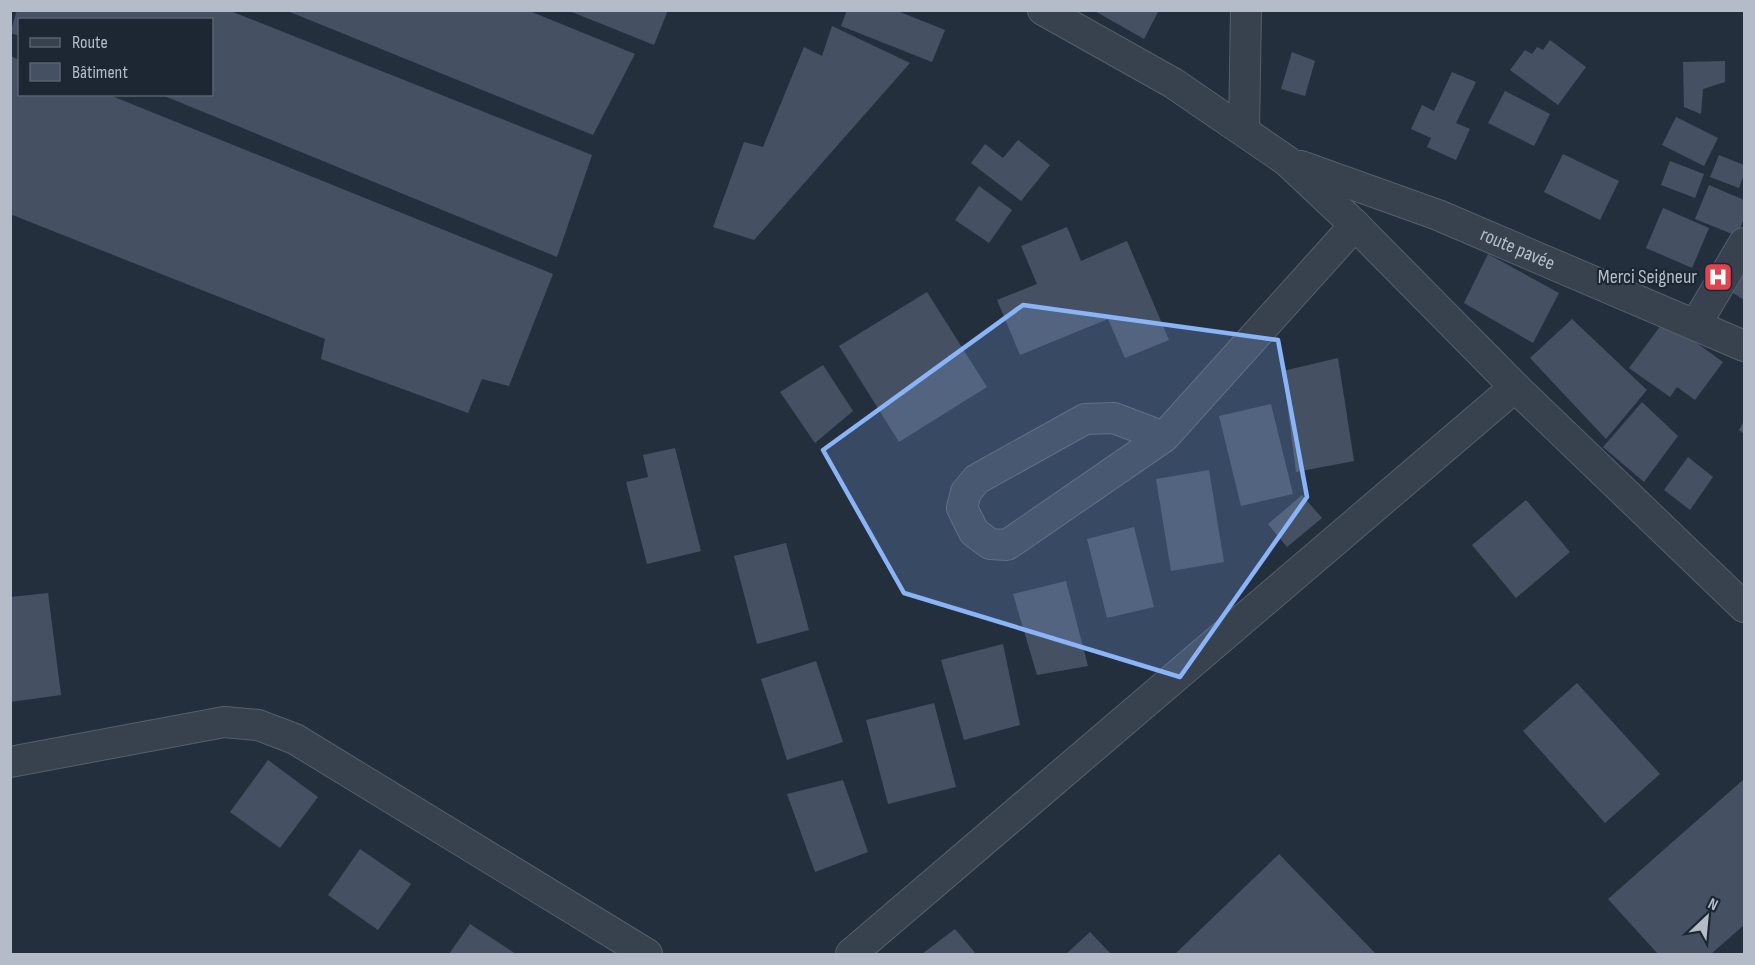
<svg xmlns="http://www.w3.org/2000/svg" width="1755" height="965" font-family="'Sofia Sans Condensed',sans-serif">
<rect width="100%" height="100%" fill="#242f3e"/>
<path fill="#455162" d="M17,10H228L592,155L557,257L162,95L212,94V20H20V36L10,33Z
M285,10H527L635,54L593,135Z
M567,10H668L654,45Z
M847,10H895L945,30L932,62L841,26Z
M1093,10H1159L1144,39Z
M832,26L910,63L754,240L713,227L744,142L763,147L804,47L822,56Z
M1550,40L1586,67L1558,105L1510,70L1525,50L1532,54L1537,47L1543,50Z
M1292,52L1315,61L1305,96L1281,89Z
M10,56L20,60V94H107L553,274L509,386L482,379L468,413L321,359L325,339L10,214Z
M1725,61V82L1703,89L1701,114L1684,107L1683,62Z
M1452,72L1476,82L1456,123L1470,129L1456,160L1427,147L1431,138L1411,129L1422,105L1434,111Z
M1505,91L1550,114L1534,146L1488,123Z
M1676,117L1718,138L1704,166L1662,145Z
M1018,140L1050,165L1021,201L971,163L985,144L1003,158Z
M1563,154L1619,181L1600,220L1544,192Z
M1719,155L1744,165V174L1739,188L1710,177Z
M1670,161L1704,174L1695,198L1661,185Z
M1709,185L1744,200V218L1737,236L1695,219Z
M979,186L1012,210L989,243L955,220Z
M1663,208L1709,228L1692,268L1646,248Z
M1067,227L1081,261L1127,241L1169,340L1125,358L1108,319L1020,355L997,300L1037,284L1021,246Z
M1488,254L1559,293L1533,343L1464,303Z
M1744,266V300L1730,291Z
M927,292L987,387L899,442L839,346Z
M1572,319L1647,390L1606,439L1530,358Z
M1665,320L1723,362L1695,400L1677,387L1670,397L1629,368Z
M1338,358L1354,461L1296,472L1283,371Z
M823,365L853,411L815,443L780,392Z
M1642,402L1678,436L1644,482L1603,447Z
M1271,404L1293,494L1241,506L1219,416Z
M1744,421V434L1739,430Z
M675,448L701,551L647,564L626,482L648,477L643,455Z
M1688,457L1713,477L1690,510L1664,490Z
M1209,470L1224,562L1171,571L1156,479Z
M1302,495L1322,518L1287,547L1268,524Z
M1526,500L1570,552L1516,598L1472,545Z
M1134,527L1154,607L1107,618L1087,539Z
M786,543L809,630L757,644L734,556Z
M1066,581L1088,666L1037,675L1013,594Z
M48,593L61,695L10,702V597Z
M1003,644L1020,725L964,740L941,660Z
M816,661L843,742L787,760L761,679Z
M1577,683L1660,774L1605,823L1523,731Z
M934,703L956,787L888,804L866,720Z
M268,760L318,797L280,848L230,812Z
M1744,779V925L1711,954H1658L1608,899Z
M843,780L868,852L815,872L787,794Z
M360,849L411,884L378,930L328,895Z
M1279,854L1376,954H1175Z
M470,924L516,954H449Z
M955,929L976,954H922Z
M1090,932L1111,954H1066Z"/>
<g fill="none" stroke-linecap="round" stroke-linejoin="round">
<g stroke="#565f6c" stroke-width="32">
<g id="minor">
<path d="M1043,10L1173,83L1287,161L1355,225L1515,387L1744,607"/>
<path d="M1244,130L1246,10"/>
<path id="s1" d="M1301,166L1438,215L1744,346"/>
<path d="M1696,324L1744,243"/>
<path d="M1164,437L1114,418L1085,419L977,479L966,492L962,508L974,532L990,544L1007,545L1164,437L1355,225"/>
<path d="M10,762L224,722L258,725L295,739L647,954"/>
<path d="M851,954L1515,387"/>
</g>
</g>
<use href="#minor" stroke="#38414e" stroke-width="30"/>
</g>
<path fill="#8ab4f8" fill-opacity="0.2" stroke="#8ab4f8" stroke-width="4.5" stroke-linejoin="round" d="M1023,305L1278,340L1307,497L1180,677L904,593L823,450Z"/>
<defs>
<g id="hospital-square" transform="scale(1.5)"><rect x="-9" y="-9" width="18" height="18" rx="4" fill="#e0444e" stroke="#1d2633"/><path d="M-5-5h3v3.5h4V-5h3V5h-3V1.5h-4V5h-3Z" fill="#fff"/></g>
</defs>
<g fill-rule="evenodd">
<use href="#hospital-square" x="1718" y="277"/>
</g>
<g text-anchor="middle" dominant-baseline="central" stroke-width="4.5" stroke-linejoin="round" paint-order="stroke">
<g font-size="20" fill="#b4bcc9" stroke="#1d2633">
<text stroke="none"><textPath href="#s1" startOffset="232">route pavée</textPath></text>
</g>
<g font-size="20" fill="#b4bcc9" stroke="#1d2633" text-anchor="end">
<text x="1697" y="277">Merci Seigneur</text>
</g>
</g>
<rect width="1755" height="965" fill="none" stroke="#b4bcc9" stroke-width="24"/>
<rect x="18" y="18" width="195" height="78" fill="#1d2633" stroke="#59626f" stroke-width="1.5"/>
<rect x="30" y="38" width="30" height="9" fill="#38414e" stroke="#59626f" stroke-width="1.5"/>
<text x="72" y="48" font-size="18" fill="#b4bcc9">Route</text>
<rect x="30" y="63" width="30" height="18" fill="#455162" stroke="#59626f" stroke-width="1.5"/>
<text x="72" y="78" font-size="18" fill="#b4bcc9">Bâtiment</text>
<g transform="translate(1707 917) rotate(26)" stroke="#1d2633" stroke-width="4.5" paint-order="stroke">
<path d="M0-4.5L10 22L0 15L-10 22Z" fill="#b4bcc9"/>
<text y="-9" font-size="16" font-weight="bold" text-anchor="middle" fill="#b4bcc9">N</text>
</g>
</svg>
